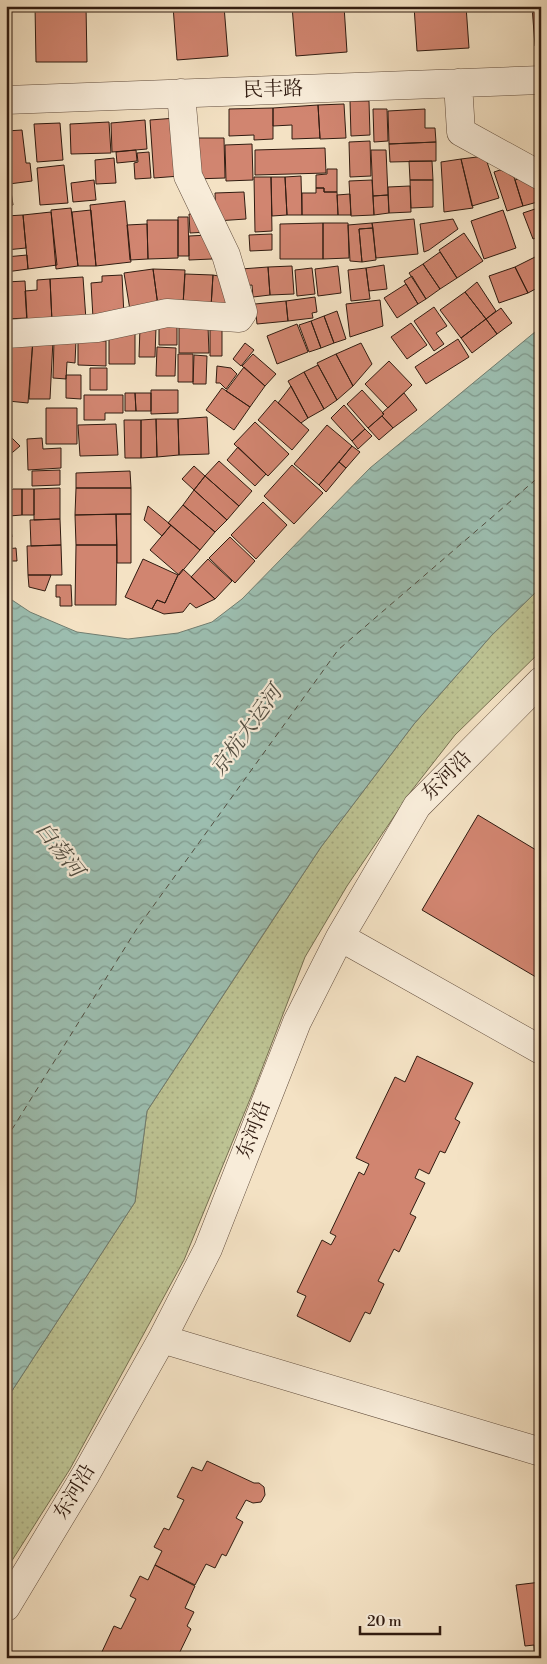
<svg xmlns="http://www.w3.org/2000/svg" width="547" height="1664" font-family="'Libre Bodoni','Noto Serif SC',serif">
<defs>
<pattern id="park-dots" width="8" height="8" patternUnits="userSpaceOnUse" patternTransform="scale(1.25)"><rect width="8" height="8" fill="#bdc393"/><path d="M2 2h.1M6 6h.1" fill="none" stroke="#a3a77e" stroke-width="1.8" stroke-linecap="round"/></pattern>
<pattern id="water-waves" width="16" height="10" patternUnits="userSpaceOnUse" patternTransform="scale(1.25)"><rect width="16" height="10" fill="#9cbeb0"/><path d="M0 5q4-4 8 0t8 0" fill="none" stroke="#809a8e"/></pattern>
</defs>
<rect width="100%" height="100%" fill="#f4e2c4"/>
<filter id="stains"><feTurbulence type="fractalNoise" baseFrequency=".004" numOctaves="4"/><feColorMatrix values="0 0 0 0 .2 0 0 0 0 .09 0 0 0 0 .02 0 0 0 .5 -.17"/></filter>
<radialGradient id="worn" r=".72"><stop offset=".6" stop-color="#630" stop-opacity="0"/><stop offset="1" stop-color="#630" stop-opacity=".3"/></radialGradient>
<path fill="url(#park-dots)" stroke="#777052" d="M541,587V651L455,735L412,790L347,886L305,957L255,1087L184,1260L70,1469L6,1570V1400L135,1202L147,1111L321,847L414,724L491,636Z"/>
<path fill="url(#water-waves)" stroke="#717d70" d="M541,327V587L491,636L414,724L321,847L264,933L147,1111L135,1202L6,1400V596L30,612L77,632L128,639L178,633L212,622L242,599L370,468Z"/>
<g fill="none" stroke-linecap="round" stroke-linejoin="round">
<path stroke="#514d41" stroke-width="1" stroke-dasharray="6 5" stroke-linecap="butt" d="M6,1139L136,930L338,650L541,475"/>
</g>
<path fill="#d18570" stroke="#311c11" d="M35,6H86L87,62H36Z
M173,6H224L228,56L177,60Z
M292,6H344L347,52L296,56Z
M414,6H466L469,48L417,51Z
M532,6H541V46H535Z
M350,101H369L370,135L351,136Z
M344,104L346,138L320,139L318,105Z
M318,105L320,138L292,139V125L273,126V108Z
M273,108V139L254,140V135L229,136V109Z
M373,109H387L388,141L374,142Z
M425,109V128H435L436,142L389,144L388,111Z
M176,118L180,176L154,178L150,120Z
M145,120L147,149L112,152L111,123Z
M109,122L111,153L71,154L70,124Z
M60,123L63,160L37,162L34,124Z
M22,130L26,163H30L32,181L9,184L6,159V131Z
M192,138H224L225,178L193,179Z
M370,141L371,176L350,177L349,142Z
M436,142V161L390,162L389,144Z
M252,144L253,180L226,181L225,145Z
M325,148L326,173L255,175V150Z
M136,150L137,161L117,163L116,152Z
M371,150H386L388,195L373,196Z
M149,152L151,178L135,179L134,163L138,162L137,153Z
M485,156L499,198L472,206L461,159Z
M114,158L116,183L96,184L95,160Z
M461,159L473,208L444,212L441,162Z
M409,161H432L433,180H410Z
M64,165L68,203L40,205L37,168Z
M327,169H337V192H324V188H316V175L327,174Z
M500,170L513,174L523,206L507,211L494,172Z
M301,176L302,215H287L285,177Z
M527,176L541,185V201L523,206L515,180Z
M254,177H271L272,231L255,232Z
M271,177H285L287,215L272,216Z
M94,180L96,200L73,202L71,183Z
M372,180L374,215L351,216L349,181Z
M410,180H433V207L411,208Z
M6,185H10L13,205L6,206Z
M410,186L411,212L389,213L388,187Z
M316,188H324V192H337L338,215H302V193H316Z
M244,192L246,219L216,221L215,193Z
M350,194L351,215H338L337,195Z
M388,195L389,213L374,215L373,196Z
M125,201L131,262L96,266L90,205Z
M541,207V236L533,239L523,213Z
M71,208L78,266L56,269L51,210Z
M91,210L96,266H78L72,212Z
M503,210L516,248L484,259L471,221Z
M51,212L57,265L28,269L23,215Z
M189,214H199L208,232L190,233Z
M23,215L26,248L6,250V216Z
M178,217H188L189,256H178Z
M414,219L418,254L376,258L372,223Z
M453,219L458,229L429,250L424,252L420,224Z
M147,220H178V258L148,259Z
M323,223V259H280V224Z
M323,223H348L349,258L323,259Z
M372,223L373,228L359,229L362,262L350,261L348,225Z
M147,224L148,259L130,260L127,225Z
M373,228L376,260L362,262L359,229Z
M464,233L483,261L457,278L439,250Z
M272,234V250L250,251L249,235Z
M210,235L212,259L189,260V236Z
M440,252L457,278L440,289L423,264Z
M541,254V286L528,293L515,267Z
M27,255L28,269L6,272V257Z
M423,264L440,289L426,299L409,273Z
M384,265L387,289L369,291L366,268Z
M292,266L294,294L270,295L268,267Z
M338,266L341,293L318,296L315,269Z
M268,267L270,295L253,297L252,285L242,286L241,269Z
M515,267L528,293L499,303L489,276Z
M312,268L315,294L297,296L295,270Z
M366,268L370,299L351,301L348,270Z
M153,269L185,270L183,305L158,306Z
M153,269L158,306L130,310L124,273Z
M185,274L213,275L211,307L183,305Z
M122,275L124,316L93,318L91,283L102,282V276Z
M213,275L224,277L231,308L211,307Z
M412,276L426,299L418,304L404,281Z
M83,277L86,320L52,322L50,279Z
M50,279L52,322L27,323L25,291L37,290V280Z
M25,281L27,318L6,319V282Z
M477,282L496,311L486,319L465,292Z
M406,284L418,304L397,318L384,298Z
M465,292L486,319L461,338L440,310Z
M315,297L317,312L312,313L313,318L288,321L286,301Z
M380,300L383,326L350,337L346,304Z
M286,301L288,321L257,324L255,304Z
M434,307L447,326L436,333L444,344L434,351L414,321Z
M501,308L512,323L497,334L486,319Z
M337,311L346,339L334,343L324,316Z
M324,316L334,343L321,348L311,321Z
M486,319L497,334L472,353L461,338Z
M311,321L321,348L309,352L299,325Z
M159,322H177V345H159Z
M411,323L427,345L407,359L391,337Z
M297,324L308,352L277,364L267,336Z
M179,326H208L209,353H179Z
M140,327H156L155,357H139Z
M210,330H222V356H210Z
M109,333H135V364H109Z
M6,337L33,339L28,403L8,401L9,390H6Z
M33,339L53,340L50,399H29Z
M458,339L469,357L426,384L415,367Z
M54,340H76L75,363L67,362L66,379L53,378Z
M78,340L106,341V366L78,365Z
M245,343L254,350L241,366L233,359Z
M361,343L372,364L353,386L336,354Z
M157,347L176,348L175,376H156Z
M178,354H193V382H178Z
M253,354L276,374L265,386L242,366Z
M336,354L353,386L337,400L317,363Z
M194,355L207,356L206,384H193Z
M389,361L412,385L388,408L365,384Z
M318,365L337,400L324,409L304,372Z
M217,366L231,368L237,374L226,389L220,383H216Z
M244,367L265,386L250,407L226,391Z
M90,368H107V390H90Z
M304,372L324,409L308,418L288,381Z
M66,375H81V399L66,398Z
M291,386L308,418L301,423L278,403Z
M222,388L250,407L234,430L206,410Z
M151,390H178V413L151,414Z
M362,390L384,414L368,428L347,404Z
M125,393H135L136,411H125Z
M135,393H151V411H136Z
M404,393L417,410L393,428L382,416L384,414L382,413Z
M84,395H123V413H105V420H84Z
M275,400L309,430L292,450L258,420Z
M344,405L365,429L352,441L331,418Z
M46,408H77V444H46Z
M382,416L393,428L379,440L368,428Z
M207,417L209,454L179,455L178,419Z
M156,419L157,457L141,458V420Z
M156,419H178L179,455L157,457Z
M124,420H141V458H125Z
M255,422L289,454L268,476L234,444Z
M116,424L118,455L80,456L78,425Z
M327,425L352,446L319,485L294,464Z
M365,429L372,436L358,449L352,441Z
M8,434L20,446L6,458V436Z
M42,438L43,449L61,448V468L28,470L27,439Z
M352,446L360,452L346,468L339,462Z
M238,447L266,474L255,486L227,460Z
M219,461L252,491L239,506L205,476Z
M339,462L346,468L326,492L319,485Z
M292,465L323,493L294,524L264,496Z
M194,466L205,476L194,490L182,479Z
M60,470V485L32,486V471Z
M130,471L131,488H76V473Z
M205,476L239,506L227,520L194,490Z
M60,488V519L34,520V489Z
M76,488H131V514L75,515Z
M13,489H22V515L9,516L8,510H6V496Z
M22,489H34V515H22Z
M194,490L227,520L215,532L183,505Z
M263,502L287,525L256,559L231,535Z
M183,505L215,532L200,550L168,523Z
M148,506L171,525L162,536L144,520Z
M6,510H8L12,537L6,538Z
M116,514L117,545H76L75,515Z
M116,514H131V563H117Z
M60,519L61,545L31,546L30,520Z
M171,525L200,550L179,575L150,550Z
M230,537L255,561L235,583L209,558Z
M61,545L62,575H28L27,546Z
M76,545H117L116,605H75Z
M16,548L17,561H6V549Z
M143,559L178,575L165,603L157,600L152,609L125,597Z
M208,559L232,581L215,599L191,577Z
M183,569L215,599L196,608L190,603L183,612L164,614L152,609L157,600L165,603L178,575Z
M28,575H51L45,591L29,587Z
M56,585H71L72,606H60V597H56Z
M478,815L541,853V980L422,910Z
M417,1056L473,1083L455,1119L460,1122L445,1153L440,1151L429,1174L419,1169L415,1178L425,1183L410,1214L416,1217L399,1252L394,1249L378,1281L384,1284L370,1314L365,1312L350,1342L297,1316L306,1296L297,1292L322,1240L331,1245L336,1236L330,1233L359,1172L364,1175L369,1164L356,1158L395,1077L405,1082Z
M207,1461L254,1483H259L264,1487L265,1495L261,1502L253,1503L246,1500L236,1518L243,1522L226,1556L222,1554L215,1568L206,1564L195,1585L155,1565L162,1551L154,1547L164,1528L169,1530L184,1500L177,1497L192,1467L202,1471Z
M155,1565L195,1586L185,1608L194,1612L187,1626L191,1629L177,1658H104L100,1656L114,1626L121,1629L136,1599L130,1596L140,1576L148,1580Z
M541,1582V1658H535L534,1645L525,1646L516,1585Z"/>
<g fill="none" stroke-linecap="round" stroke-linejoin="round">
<g stroke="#624e3e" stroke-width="29">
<path id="minor" d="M458,83L461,132L541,176
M6,100L541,80
M6,334L97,328L167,313L239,318L243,312L226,255L188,176L181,93
M340,937L541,1050
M162,1339L541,1452
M6,1607L86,1474L162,1339L208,1249L297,1022L340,937L417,806L541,681"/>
</g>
<use href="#minor" stroke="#f8ecd9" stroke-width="28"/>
</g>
<g text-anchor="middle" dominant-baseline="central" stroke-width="4.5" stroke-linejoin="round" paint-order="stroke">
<g font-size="20" fill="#311c11" stroke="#f8ecd9">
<text transform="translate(273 90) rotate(-2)">民丰路</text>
<text transform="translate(447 776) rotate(-45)">东河沿</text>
<text transform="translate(254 1130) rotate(-69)">东河沿</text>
<text transform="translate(75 1492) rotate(-59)">东河沿</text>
</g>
<g font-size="21" font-style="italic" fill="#514d41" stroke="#f8ecd9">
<text transform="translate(247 731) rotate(-54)">京杭大运河</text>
<text transform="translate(59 850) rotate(52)">白荡河</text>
</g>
</g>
<rect width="547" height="1664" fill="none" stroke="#f4e2c4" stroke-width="25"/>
<rect x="8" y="8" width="532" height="1649" fill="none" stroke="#311c11" stroke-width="2.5"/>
<rect x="12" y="12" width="522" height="1639" fill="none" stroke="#311c11"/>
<path d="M360 1626v8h80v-8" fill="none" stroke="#311c11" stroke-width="2.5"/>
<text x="367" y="1626" font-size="15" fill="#311c11" stroke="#f8ecd9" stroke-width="4" paint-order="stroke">20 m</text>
<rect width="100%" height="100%" filter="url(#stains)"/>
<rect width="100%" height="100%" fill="url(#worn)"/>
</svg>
